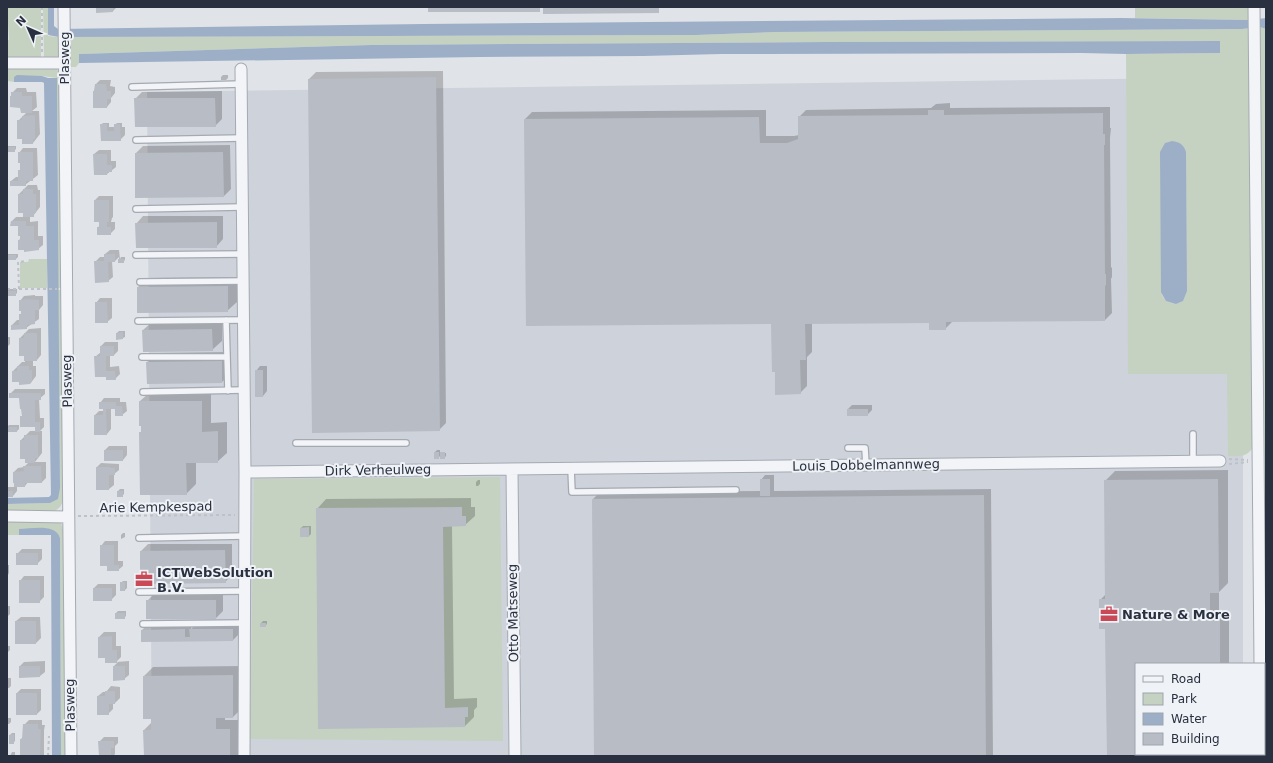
<svg xmlns="http://www.w3.org/2000/svg" width="1273" height="763" font-family="'DejaVu Sans',sans-serif">
<rect width="100%" height="100%" fill="#e0e3e8"/>
<path fill="#ced2da" d="M1243,73V664H1136V754H1243V756H152L147,92L1190,78Z"/>
<path fill="#c5d2c1" fill-rule="evenodd" d="M7,7H41V59H7V40H9Z
M43,7H48V36L58,37V42H60L59,55L56,59H44Z
M1135,7H1250V20L1135,18Z
M1260,27L1266,29V756L1264,727Z
M1250,28L1253,447C1247,458 1238,456 1228,456L1227,374H1128L1126,54L1220,53V41L827,42L371,45L79,54V63L76,67H69L70,37L696,35L774,32L1242,29ZM1172,141C1179,143 1184,144 1186,152L1187,291L1183,301C1175,306 1167,304 1162,296L1165,143Z
M7,67L53,68L57,69L60,74L63,288H58L57,78L42,76L14,77V82L7,81Z
M29,259H47V288H20V262H28Z
M58,290H63L64,500L60,507L55,511H7V504L50,503L60,488Z
M500,477L503,741L250,739L254,479Z
M7,520L58,521L61,523L64,531L67,756H61L60,538L58,535L19,529V535H7Z"/>
<path fill="#9cafc7" d="M48,7H54V26L58,29L424,24L1120,18L1250,20L1266,18V29L1260,27L1242,29L774,32L696,35L59,37L48,35Z
M1220,41V53L1126,54L1082,53L721,54L643,56L479,57L79,63V54L371,45L827,42Z
M17,75L42,76L48,78H57L60,488L58,499L50,503L7,504V498L49,497L51,495L44,83L42,82H14V77Z
M1172,141C1180,142 1184,145 1186,152L1187,291L1183,301L1176,304L1166,301L1161,292L1160,152L1165,143Z
M19,529C32,529 55,523 60,538L61,756H52L51,535H19Z"/>
<path fill="#0003" d="M97,7H117L113,11Z
M443,71L446,423L439,430L313,432L309,79L316,72Z
M223,75H228V78L226,80H221V77Z
M100,80H111L110,86L115,87V93L111,98V102L107,107H94V91L95,89L96,84Z
M17,88H26L27,92H36L37,107L32,111H39L40,134L33,143L18,121L27,112L12,95V93Z
M222,91V119L215,126L135,99L142,92Z
M950,103V108L1110,107V128H1111L1110,138L1111,268L1112,267V277L1111,279L1112,313L1105,320L953,321L945,329L930,322L812,323V352L807,357V386L800,393L776,371L772,323L525,119L532,112L766,110V136H794L799,135V117L806,110L931,108L936,104Z
M103,123H109V127H115V125L117,123H122V127H125V135L120,140H102L101,125Z
M230,145L231,189L224,196L136,153L143,146Z
M7,146H16V149L14,151H7Z
M23,148H37L38,175L25,185L11,181L16,177H19L21,162L19,153Z
M99,150H111V161H116V167L107,174L94,154Z
M28,185H37L38,190H40V207L33,216H30V222L38,221V236H43V245L38,249H19V240L21,238L19,225L12,221L16,217H24V211L19,194Z
M99,196H113V217L112,218L111,222H115V229L110,234L98,227L100,226L94,201Z
M143,216H223V239L216,247L136,224Z
M110,250H119L120,259L121,257H125V260L123,262H119V257L115,261H112L113,277L108,281L95,262L100,257H105V254Z
M8,254H18V257L16,259H7V255Z
M237,277V302L227,311L138,287L148,278Z
M8,289H17V293L15,295H7Z
M35,295V296H43V305L39,310V319L26,328L12,325L17,320H20V315L22,313L20,301L24,296Z
M100,298H112V318L107,322L96,303Z
M222,320V341L212,350L143,330L153,321Z
M41,328V355L37,360H33V366H36V376L30,384L20,381H13V371L22,362H25V355H20V338L29,329Z
M119,331H125V337L123,338L117,333Z
M7,337H10V344L8,346H7Z
M105,342H118V351L114,355H110V367L119,366L120,374L115,379L107,376L95,357L101,352V346Z
M231,352V373L222,382L148,383L147,362L157,353Z
M260,366H267V391L263,396L256,371Z
M15,389H45V394L39,399L40,418H44V427L40,431H42V453L35,462H46V478L42,482H28L25,486H17V491L13,496H7V479V487H15L14,472L18,468L24,467L29,462L26,458L21,440L30,431H36V426L21,417L23,415L20,397L10,394Z
M211,391V423L227,422V453L217,462H196V484L186,494L142,431L140,401L150,392Z
M104,398H120V402H126L127,411L122,415L116,408H111V429L107,434L95,415L99,411H104L100,403Z
M852,405H872V410L867,415L848,409Z
M9,425H19V429L17,431L7,427Z
M109,446H127V455L123,460L105,450Z
M437,450H440V453L442,452V453H446V456L444,458L441,455L438,458L435,452Z
M101,463L119,464V470L114,474V485L109,489H97V467Z
M1228,470V583L1219,592V611H1229V664H1136V754H1230V756H1108L1106,628L1100,600L1106,594L1105,481L1115,471Z
M765,475H774V491L991,489L993,756H595L593,499L600,492L761,491V480Z
M478,480H480V484L478,486H476V482Z
M120,489H124V494L122,496L118,491Z
M471,498V507H475V516L465,525L452,526L454,699L477,698V707L474,710V717L465,726L319,728L317,509L326,499Z
M303,526H311V534L309,536L301,528Z
M123,533H125V537L121,539V535Z
M105,541H118V561H123V566L118,570H108L101,546Z
M148,544H232V575L225,582L141,551Z
M22,549H42V559L37,564L17,554Z
M7,565H9V573L8,575Z
M24,576H44V597L39,602L20,581Z
M123,581H127V588L125,590H121V583Z
M98,584H116V595L111,600L94,588Z
M223,593V611L216,618L147,601L154,594Z
M7,606H10V614L8,616Z
M118,611H126V616L124,618L116,613Z
M21,617H40L41,638L36,643H16V621Z
M263,621H267V624L265,626L261,623Z
M240,622V633L233,640L142,641V630L149,623H191V629L198,623Z
M104,632H116V646H121V657L116,662L129,661V675L124,679L114,666L118,662H106V657L99,637Z
M7,646H10V650L8,652H7Z
M45,661V672L40,676L20,677V666L24,662Z
M242,666V708L233,717H225V720H239V756H145L144,730L152,722L144,676L153,667Z
M7,678H11V686L9,688H7Z
M111,686L120,687V698L115,703H113V709L108,714L98,696L103,692H106Z
M21,689H41V710L37,714L17,693Z
M7,718H11V722L9,724H7Z
M29,720H42V725H45L44,730V756H21V739L23,737L24,725Z
M12,733H15V741L13,743L10,735Z
M104,737H118V743L115,746V754L113,756H100L99,742Z
M12,752H15V756H10Z"/>
<path fill="#b7bcc5" d="M96,7H113V12L96,13Z
M428,7H540V12H428Z
M543,7H659V13L543,14Z
M436,77L440,431L312,433L308,79Z
M95,84H106L107,91H111V99H107V108H93V91H94Z
M11,92H22V96H32V113H21L20,108L10,107V96H11Z
M134,98H215L216,127H135Z
M928,110H944V115L1103,113V134H1105V145H1104L1105,274H1106V285L1105,286V321L946,322V330H929V323L805,324L806,360H800L801,394L775,395V372H772L771,324L526,326L524,119L759,117L760,143H787L798,139V116L928,115Z
M35,115V139H33V144H22V139H17V120H22V116Z
M100,124H107V131H114V124H120L121,141H101Z
M7,147H15V152H7Z
M18,152H33V181H26V186H10V181H18V170H20V163H18Z
M223,152L224,197L135,198V153Z
M93,154H107V165H112V172H107V175H94Z
M23,189H33V194H36V213H34V217H23V213H18V194H23Z
M94,200H109V222H107V227H111V235H97V227H99V222H94Z
M11,221H26V226H34V240H39V250L24,252V250H18V240H20V236H18V226H10Z
M217,222V248H136L135,223Z
M104,254H115V262H108L109,282L95,283L94,261H104Z
M7,255H16V260H7Z
M118,259H124V263H118Z
M228,286V312L137,313V287Z
M7,291H16V296H7Z
M24,299L39,300V310H35V324L27,325V329L11,330V325H19V314H21V311H19V300H24Z
M95,302H107L108,323H95Z
M212,329L213,351L143,352L142,330Z
M123,332V339L116,340V333Z
M24,333H37V361H24V356H19V338H24Z
M100,346H114V356H106V371H115L116,380H106V377H95L94,356H100Z
M222,361V383L147,384L146,362Z
M17,366H29V370H32V382H30V384L19,385V382H12V371H17Z
M255,370H263V397H255Z
M9,393H41V400H35V422H40V432H35V427H20V416H22L21,409H20L19,398H9Z
M139,401H202V432L218,431V463H186L187,495H140L139,432H141V426H139Z
M99,402H116V406H122L123,416H115V409H106L107,435H94V415H103V409H99Z
M847,409H868V416H847Z
M7,427H17V432H7Z
M24,435H38V458H35V463H25V459H20V440H24Z
M104,450H123V461H104Z
M434,452H439V459H434Z
M440,452H445V459H440Z
M23,466H41L42,483H25V487H14V483H13V472L24,471Z
M96,467H110V468H115V475H109V490H96Z
M760,479H770V496H760Z
M1218,479L1219,593H1210V621L1220,620V664H1136V754H1221V756H1107L1105,629H1099V599H1105L1104,480Z
M7,491H13V497H7Z
M117,491H123V497H117Z
M984,495L986,756H594L592,499Z
M462,507V516H466V526L443,527L445,708L468,707V717H465V727L318,729L316,508Z
M309,527V537H300V528Z
M100,545H114V565H119V571H107V566H100Z
M225,550L226,583L140,584V551Z
M16,553H38V565H16Z
M19,580H40V603H19Z
M120,582H125V591H120Z
M93,588H112V601H93Z
M146,600H216V619H146Z
M115,613H125V619H115Z
M15,621H36V644H15Z
M260,623H266V627H260Z
M185,629V637H190L189,629H233V641L141,642V630Z
M112,636V650H117V663H105V658H98V637Z
M19,666H40V677L19,678Z
M113,666H125V680L113,681Z
M233,675V718H216V729H230V756H144L143,730H151V719H143V676Z
M105,691H115V704H109V715H97V696H105Z
M16,693H37V715H16Z
M23,724H38V729H41L40,756H20V739H22Z
M14,734V744H9V735Z
M98,741H114V748H111V756H99Z"/>
<g fill="none" stroke-linecap="round" stroke-linejoin="round">
<g stroke="#a5aab2" stroke-width="8">
<path id="service" d="M132,87L241,84
M136,140L242,138
M136,209L242,207
M136,255L243,254
M140,282L243,281
M226,320L228,391
M138,321L243,320
M142,357H227
M143,392L244,390
M1193,434V462
M296,443H406
M848,448H865L866,465
M571,469L572,492L736,490
M139,538L245,536
M139,592L245,591
M143,624L245,623"/>
</g>
<g stroke="#a5aab2" stroke-width="13">
<path id="minor" d="M64,7L71,756
M1254,7L1260,664
M7,63H64
M241,69L245,472L244,756
M512,469L515,756
M245,472L1220,461
M7,516L68,517
M1261,754V756"/>
</g>
<path stroke="#bec1c7" stroke-width="2" stroke-dasharray="3 3" stroke-linecap="butt" d="M42,7V52
M7,289H57
M19,289L18,262L27,261
M1229,459L1248,460
M1229,464L1248,462
M78,516L235,515
M48,756L49,736"/>
<use href="#service" stroke="#f2f4f7" stroke-width="5.5"/>
<use href="#minor" stroke="#f2f4f7" stroke-width="11"/>
</g>
<defs>
<g id="office-bare" transform="scale(1.38)"><path d="M-6-3h4V-5.5h4V-3h4V5H-6ZM-1-4.5V-3h2v-1.5ZM-6 0V1H6V0Z" fill="#c94956" stroke="#eff2f6" stroke-width="2.5" paint-order="stroke"/></g>
</defs>
<g fill-rule="evenodd">
<use href="#office-bare" x="144" y="579"/>
<use href="#office-bare" x="1109" y="614"/>
</g>
<g text-anchor="middle" dominant-baseline="central" stroke-width="4" stroke-linejoin="round" paint-order="stroke">
<g font-size="13" fill="#29303f" stroke="#eff2f6">
<text transform="translate(64 58) rotate(-90)">Plasweg</text>
<text transform="translate(67 381) rotate(-91)">Plasweg</text>
<text transform="translate(866 465) rotate(-1)">Louis Dobbelmannweg</text>
<text transform="translate(378 470) rotate(-1)">Dirk Verheulweg</text>
<text transform="translate(156 507) rotate(-1)">Arie Kempkespad</text>
<text transform="translate(513 613) rotate(-91)">Otto Matseweg</text>
<text transform="translate(70 705) rotate(-91)">Plasweg</text>
</g>
<g font-size="13" font-weight="bold" fill="#29303f" stroke="#eff2f6" text-anchor="start">
<text x="157" y="572">ICTWebSolution<tspan x="157" dy="15">B.V.</tspan></text>
<text x="1122" y="614">Nature &amp; More</text>
</g>
</g>
<rect width="1273" height="763" fill="none" stroke="#29303f" stroke-width="16"/>
<rect x="1135" y="663" width="130" height="92" fill="#eff2f6" stroke="#a0a4ad"/>
<rect x="1143" y="676" width="20" height="6" fill="#f2f4f7" stroke="#a0a4ad"/>
<text x="1171" y="683" font-size="12" fill="#29303f">Road</text>
<rect x="1143" y="693" width="20" height="12" fill="#c5d2c1" stroke="#a0a4ad"/>
<text x="1171" y="703" font-size="12" fill="#29303f">Park</text>
<rect x="1143" y="713" width="20" height="12" fill="#9cafc7" stroke="#a0a4ad"/>
<text x="1171" y="723" font-size="12" fill="#29303f">Water</text>
<rect x="1143" y="733" width="20" height="12" fill="#b7bcc5" stroke="#a0a4ad"/>
<text x="1171" y="743" font-size="12" fill="#29303f">Building</text>
<g transform="translate(28 28) rotate(315)" stroke="#eff2f6" stroke-width="3" paint-order="stroke">
<path d="M0-3L7 15L0 10L-7 15Z" fill="#29303f"/>
<text y="-6" font-size="11" font-weight="bold" text-anchor="middle" fill="#29303f">N</text>
</g>
</svg>
